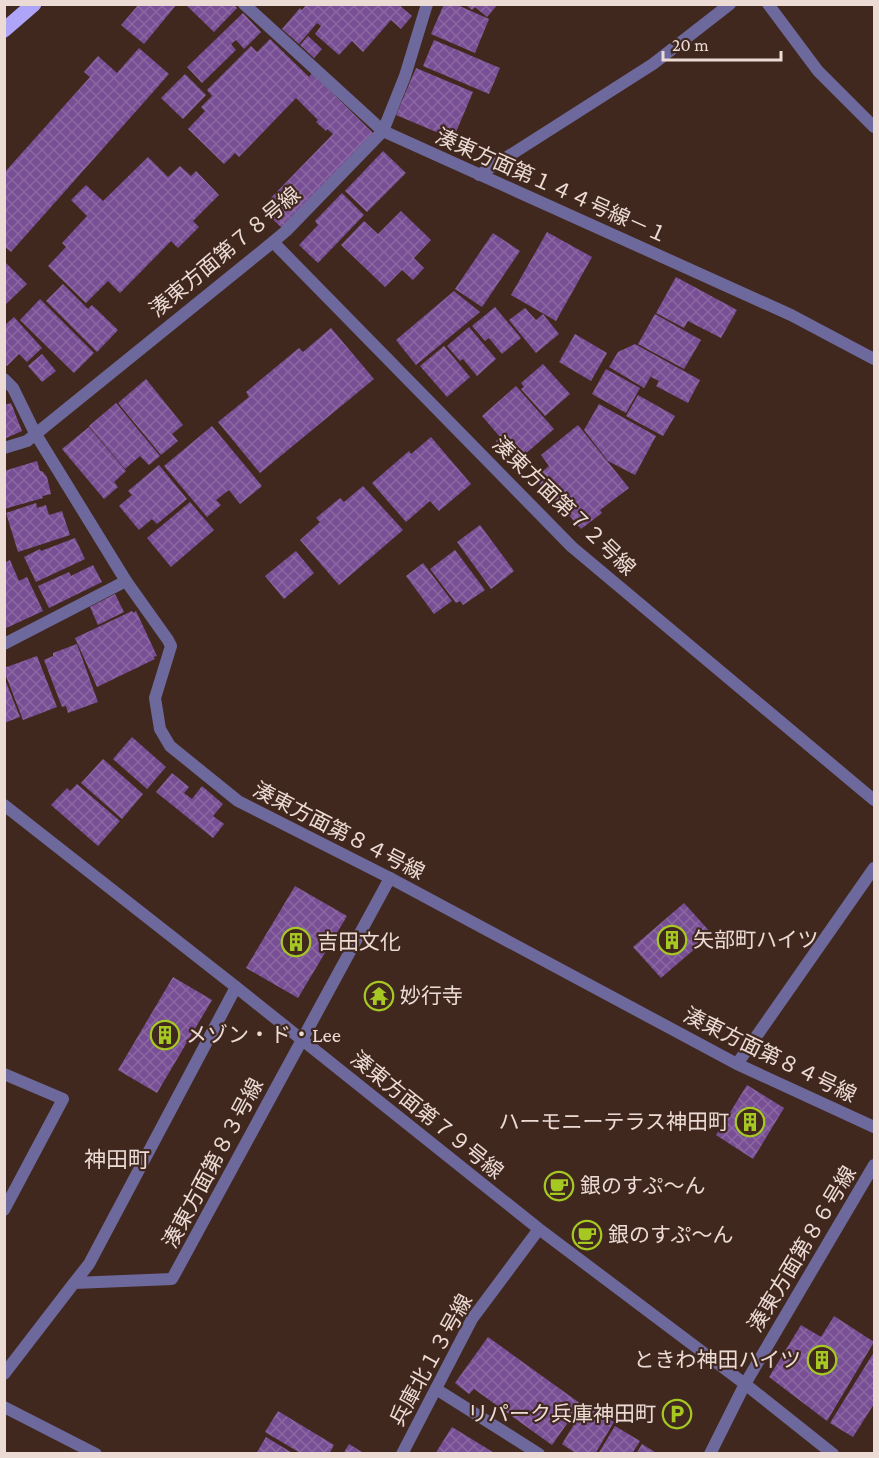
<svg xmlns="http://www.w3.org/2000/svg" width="879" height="1458" font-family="'Crimson Pro','Noto Sans JP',serif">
<defs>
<pattern id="building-cross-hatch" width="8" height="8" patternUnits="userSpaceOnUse" patternTransform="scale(1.5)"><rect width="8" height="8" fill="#784f94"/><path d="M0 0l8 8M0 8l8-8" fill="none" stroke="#8b68a2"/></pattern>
</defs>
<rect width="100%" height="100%" fill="#41281f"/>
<path fill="url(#building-cross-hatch)" d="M139,4H177L144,44L121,25Z
M185,4H233L237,8L214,32Z
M307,4H398L412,16L401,29L391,20L363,52L352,41L339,55L315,34L321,26L317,23L299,44L282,29L300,8L302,10Z
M444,4H455L489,19L475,53L431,34Z
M465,4H498L487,17L475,7L472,10Z
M243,13L261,32L244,49L236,40L231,44L236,50L202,83L187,67Z
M308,36L322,49L314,58L300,45Z
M270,39L309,77L312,73L374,134L282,228L264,211L267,208L264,205L333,134L327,129L326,131L316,122L318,120L296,98L239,157L235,153L224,164L188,129L205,111L201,107L212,96L207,90L251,46L257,52Z
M434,40L500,68L489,94L423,66Z
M139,48L169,74L11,252L4,246V173L90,77L84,72L98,56L117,73Z
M416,68L473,92L453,139L396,115Z
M185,74L206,95L183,119L161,98Z
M383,151L406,173L367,212L345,191Z
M148,157L168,177L180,166L191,176L196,171L219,195L193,221L199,227L178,248L171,241L120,293L108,281L86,303L48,266L66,247L62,243L87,216L71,200L86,185L103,201Z
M342,193L364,215L318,263L299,245L318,225L315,221Z
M401,211L431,240L414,258L424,268L413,280L402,270L385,287L341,245L364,221L378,234Z
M547,232L592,257L556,321L511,295Z
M493,233L520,251L482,307L455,289Z
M4,261L27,284L4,306Z
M676,277L737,310L721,338L688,321L684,328L656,313Z
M63,284L88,309L92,305L118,330L97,352L46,301Z
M454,291L480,312L416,365L396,340Z
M40,299L94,353L74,373L20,320Z
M495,307L521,338L502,354L489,338L485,341L472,326Z
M525,308L536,320L543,314L559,334L536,353L509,320Z
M655,314L701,340L684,369L638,344Z
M14,317L42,348L27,362L19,354L7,366L5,364V325Z
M469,327L496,359L477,376L463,359L460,361L447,346Z
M331,328L374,379L260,473L218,422L249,397L246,392L299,348L303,352Z
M575,334L607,353L591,381L559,362Z
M635,344L700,380L688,403L656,386L659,381L651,377L655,369L644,388L609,367L618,352Z
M444,346L470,377L447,397L420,366Z
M42,354L56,371L42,382L28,366Z
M543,364L570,394L545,416L521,389L524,387L521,383Z
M606,369L640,388L626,413L592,394Z
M146,379L183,425L172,434L178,441L161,455L118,403Z
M516,386L554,429L515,463L496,441L500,437L482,416Z
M638,395L675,416L663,436L626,416Z
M11,403L22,431L4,439V405Z
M116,403L160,456L149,465L140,456L125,469L89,426Z
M599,404L656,436L635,475L608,461L584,430Z
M578,425L629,488L600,510L602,513L581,529L566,512L564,514L536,479L539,477L538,475L549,466L541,455Z
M212,426L262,486L240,504L229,490L216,500L221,505L207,517L164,466Z
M89,427L126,471L114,482L118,487L104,499L62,449Z
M431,437L471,484L439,511L430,501L406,522L372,483L409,451L411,454Z
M37,461L40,471H42L47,477L51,494L42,496L43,498L4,509V471Z
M159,465L187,499L157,524L152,519L139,530L119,506L132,495L128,491Z
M363,486L403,530L339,585L300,540L320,522L316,518L340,498L344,502Z
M190,502L214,530L171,567L147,538Z
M36,503L37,508L46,505L49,515L62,511L70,535L18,552L6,513Z
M480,525L514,571L491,589L457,542Z
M75,538L85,559L36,582L24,557L40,549L41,551Z
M455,550L485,590L463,605L460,601L456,603L430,569Z
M296,551L314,573L284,599L265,576Z
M10,560L19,581L27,577L43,611L4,629V563Z
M423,563L452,601L434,614L406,576Z
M93,565L102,582L49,608L38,586L69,572L71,576Z
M115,594L124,612L98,625L90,607Z
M132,611L133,613L136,611L157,656L153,657L155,659L97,687L75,638Z
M77,644L98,702L68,713L66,706L62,707L44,660L53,656V653Z
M37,656L57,707L23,720L4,671V668Z
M4,677L20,717L4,723Z
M132,737L166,767L147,789L113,759Z
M103,759L143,794L122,819L81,783Z
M172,773L189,787L184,793L192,799L202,786L223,804L213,816L224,824L213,838L156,792Z
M77,784L120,821L98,846L51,805L67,788L70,791Z
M295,886L347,916L298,998L246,968Z
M684,903L712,934L661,978L633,947Z
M173,977L212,1000L157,1093L118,1070Z
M747,1085L784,1108L753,1159L716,1135Z
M834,1316L874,1342L827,1421L769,1377L801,1325L821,1337Z
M488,1337L581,1404L552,1445L474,1389L469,1394L455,1383Z
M874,1352V1404L853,1437L830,1423Z
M586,1405L614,1422L595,1454H577L562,1444Z
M278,1411L334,1445L329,1454H302L265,1432Z
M615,1426L640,1441L632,1454H598Z
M452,1427L496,1454H435Z
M266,1437L294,1454H256Z
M349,1444L365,1454H343Z
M642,1444L658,1454H636Z"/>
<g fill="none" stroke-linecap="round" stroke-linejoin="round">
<path stroke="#6e699c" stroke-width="12" d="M383,131L405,76L427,4
M4,644L126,581
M74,1283L89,1264L236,987
M4,1374L74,1283L172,1279L390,878
M4,1407L96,1454"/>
<path stroke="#6e699c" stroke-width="12" d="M244,4L383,131L791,315L874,359
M768,4L818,71L874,127
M479,175L653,64L730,4
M273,242L572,547L874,800
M4,379L13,388L35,433L126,581L168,640L171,646L155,698L160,729L170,746L238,801L390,878L737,1064L874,1127
M4,448L27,441L273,242L286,231L383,131
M4,805L236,987L539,1229L745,1384L833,1454
M737,1064L874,868
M4,1074L63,1099L4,1210
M436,1389L539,1454
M402,1454L472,1319L539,1229
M710,1454L745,1384L874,1165"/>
<path stroke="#aea5f8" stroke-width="15" d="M4,30L34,4"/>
</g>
<defs>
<g id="building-ring" transform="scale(1.5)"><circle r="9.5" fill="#41281f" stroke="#a5c823" stroke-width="1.5"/><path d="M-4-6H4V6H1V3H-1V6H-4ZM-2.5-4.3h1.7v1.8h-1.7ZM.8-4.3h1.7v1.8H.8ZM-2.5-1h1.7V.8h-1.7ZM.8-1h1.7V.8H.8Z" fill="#a5c823"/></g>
<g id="temple-ring" transform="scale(1.5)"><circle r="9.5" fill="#41281f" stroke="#a5c823" stroke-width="1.5"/><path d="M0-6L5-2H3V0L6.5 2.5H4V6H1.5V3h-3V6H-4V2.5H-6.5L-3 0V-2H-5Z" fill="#a5c823"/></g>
<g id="cafe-ring" transform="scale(1.5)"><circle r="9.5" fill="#41281f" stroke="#a5c823" stroke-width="1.5"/><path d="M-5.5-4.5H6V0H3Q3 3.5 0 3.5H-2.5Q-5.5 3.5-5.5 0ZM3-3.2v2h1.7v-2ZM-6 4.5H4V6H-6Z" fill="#a5c823"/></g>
<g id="parking-ring" transform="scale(1.5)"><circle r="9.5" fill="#41281f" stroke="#a5c823" stroke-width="1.5"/><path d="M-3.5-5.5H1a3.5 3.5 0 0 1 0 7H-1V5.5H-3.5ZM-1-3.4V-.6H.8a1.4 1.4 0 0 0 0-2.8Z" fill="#a5c823"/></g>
</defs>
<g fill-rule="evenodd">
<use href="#building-ring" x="672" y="940"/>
<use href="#building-ring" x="296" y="942"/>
<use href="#temple-ring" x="379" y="996"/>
<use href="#building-ring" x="165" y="1035"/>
<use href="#building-ring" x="750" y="1122"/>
<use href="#cafe-ring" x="559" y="1186"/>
<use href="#cafe-ring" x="587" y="1235"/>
<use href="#building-ring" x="822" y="1360"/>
<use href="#parking-ring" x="677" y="1414"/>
</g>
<g text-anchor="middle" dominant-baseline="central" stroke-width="4.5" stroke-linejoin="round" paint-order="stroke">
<g font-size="21" fill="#ecdbd5" stroke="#41281f">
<text transform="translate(552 186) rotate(24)">湊東方面第１４４号線－１</text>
<text transform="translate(225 252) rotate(-40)">湊東方面第７８号線</text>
<text transform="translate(564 506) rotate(44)">湊東方面第７２号線</text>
<text transform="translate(339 831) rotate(27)">湊東方面第８４号線</text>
<text transform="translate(770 1055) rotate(26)">湊東方面第８４号線</text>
<text transform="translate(427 1115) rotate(39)">湊東方面第７９号線</text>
<text transform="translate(213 1163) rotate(-62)">湊東方面第８３号線</text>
<text transform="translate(802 1249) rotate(-59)">湊東方面第８６号線</text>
<text transform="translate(431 1360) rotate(-61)">兵庫北１３号線</text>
</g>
<g font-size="21" fill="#ecdbd5" stroke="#41281f" text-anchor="start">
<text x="693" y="940">矢部町ハイツ</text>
<text x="317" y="942">吉田文化</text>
<text x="400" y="996">妙行寺</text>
<text x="186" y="1035">メゾン・ド・Lee</text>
<text x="729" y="1122" text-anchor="end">ハーモニーテラス神田町</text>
<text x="580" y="1186">銀のすぷ～ん</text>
<text x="608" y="1235">銀のすぷ〜ん</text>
<text x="801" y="1360" text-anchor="end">ときわ神田ハイツ</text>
<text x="656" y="1414" text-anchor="end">リパーク兵庫神田町</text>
</g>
<g font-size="22" fill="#ecdbd5" stroke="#41281f">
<text x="117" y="1159">神田町</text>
</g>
</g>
<rect width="879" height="1458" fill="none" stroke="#ecdbd5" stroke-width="12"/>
<path d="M663 51v9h118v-9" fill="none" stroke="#ecdbd5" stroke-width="3"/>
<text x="672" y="51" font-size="18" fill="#ecdbd5" stroke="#41281f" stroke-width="4.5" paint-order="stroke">20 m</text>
</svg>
